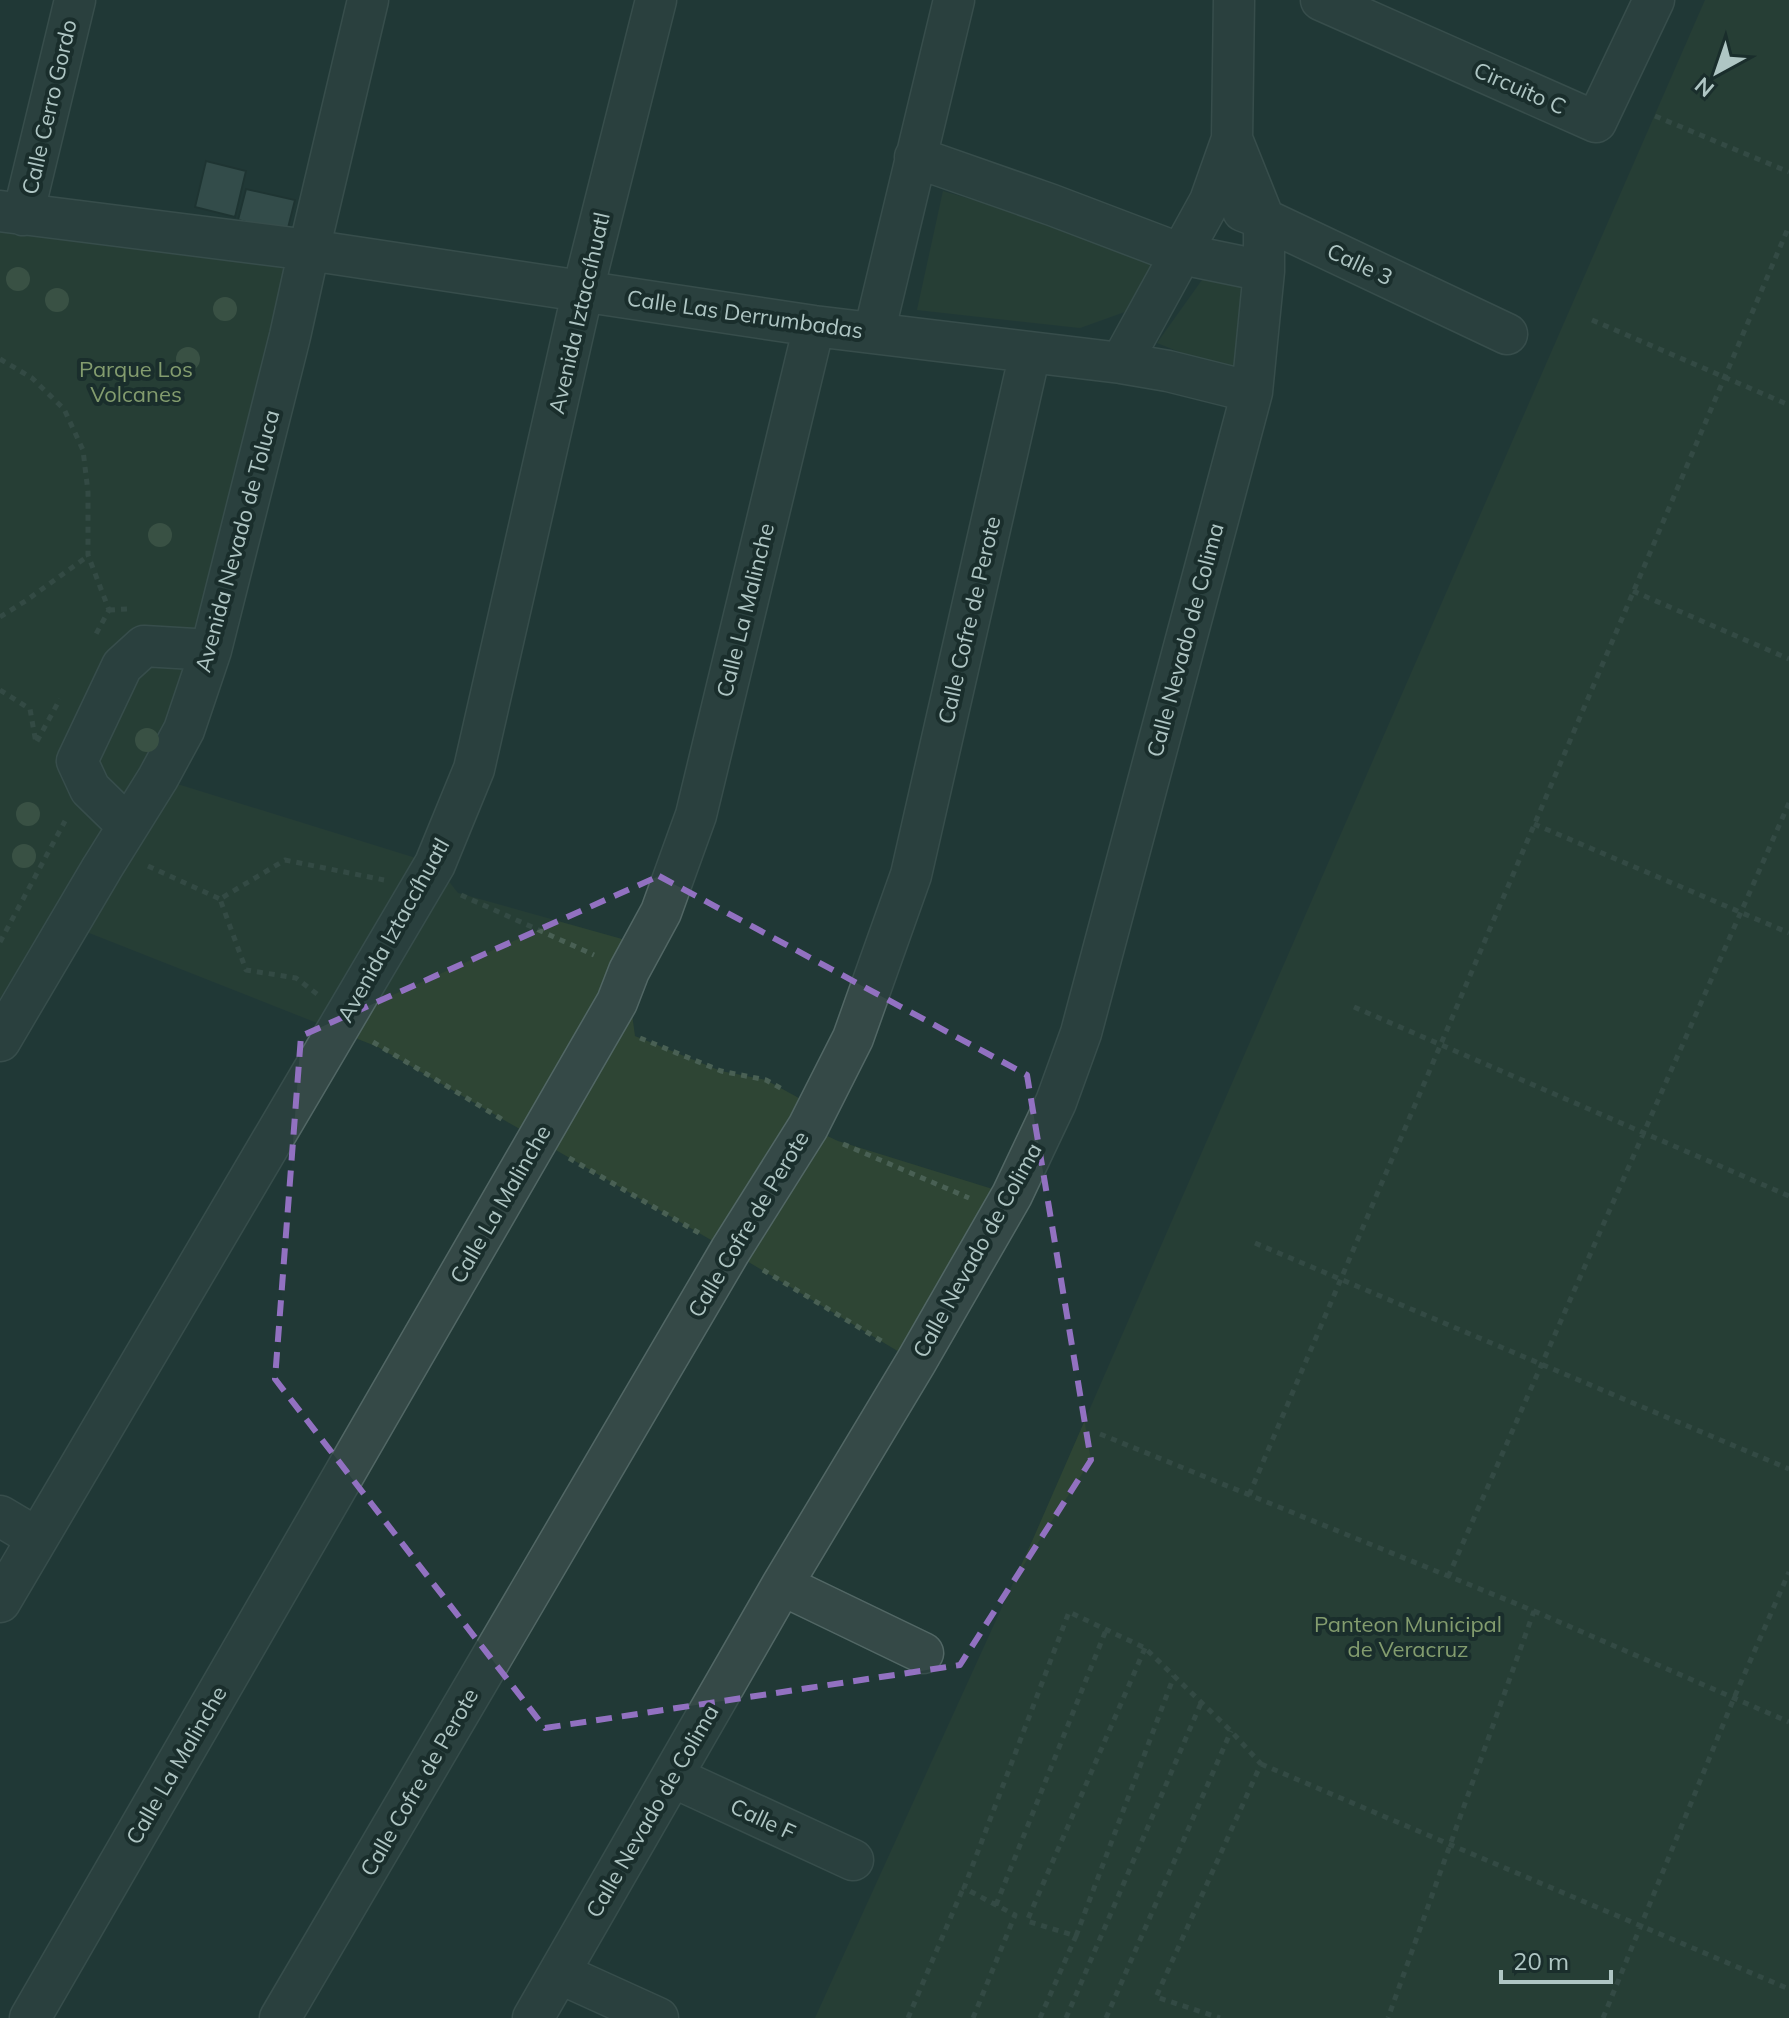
<svg xmlns="http://www.w3.org/2000/svg" width="1789" height="2018" font-family="Mulish,sans-serif">
<rect width="100%" height="100%" fill="#213936"/>
<path fill="#2e4534" d="M1705,0H1789V2018H815L1033,1539Z
M943,191L1157,254L1133,309L1080,328L917,310Z
M0,225L309,250L158,778L435,864L458,893L622,939L635,1036L721,1071L766,1080L817,1108L808,1127L838,1141L1012,1195L916,1362L730,1251L378,1047L69,925L0,1019Z
M1207,273L1255,284L1237,375L1157,343Z"/>
<path fill="#496562" stroke="#1c302e" stroke-width="2" d="M206,161L246,171L235,217L195,207Z
M246,189L295,200L287,232L238,220Z"/>
<g fill="none" stroke-linecap="round" stroke-linejoin="round">
<g stroke="#526765" stroke-width="43">
<path id="street" d="M1321,0L1596,122L1654,0
M915,157L1052,205L1181,254L1264,271
M0,211L309,250L814,326L1121,363L1168,371L1252,392
M1243,211L1264,219L1507,334
M23,215L75,0
M874,333L954,0
M1121,363L1210,201L1232,139L1234,0
M128,826L90,789L77,761L122,666L144,646L211,650
M0,1041L102,868L158,778L184,730L211,650L290,336L309,250L368,0
M0,1516L37,1538
M782,1585L923,1653
M0,1602L435,864L474,769L583,290L656,0
M673,1777L853,1860
M559,1973L658,2018
M30,2018L617,1002L629,971L661,912L696,815L814,326
M280,2018L730,1251L808,1127L853,1038L911,875L1030,353
M533,2018L782,1585L916,1362L1012,1195L1056,1102L1081,1033L1252,392L1264,271V219L1232,139"/>
</g>
<path stroke="#496054" stroke-width="5" stroke-dasharray="6 6" stroke-linecap="butt" d="M1655,116L1789,172
M1592,320L1789,405
M0,359L32,378L64,409L83,450L88,492V555L109,610L96,634
M1633,591L1789,659
M109,610L128,609
M0,617L27,600L88,556
M0,690L30,709L36,743L60,699
M1534,824L1789,933
M148,866L220,899
M461,895L594,955
M0,942L65,821
M317,994L296,978L246,970L220,899L285,860L384,880
M1354,1007L1789,1196
M640,1038L721,1071L766,1080L784,1090
M373,1042L505,1121
M843,1144L969,1198
M569,1158L699,1233
M1255,1243L1789,1469
M763,1270L885,1343
M1100,1434L1534,1611L1388,2018
M1249,1495L1789,226
M1448,1577L1789,803
M1534,1611L1789,1722
M1261,1764L1789,1989
M996,1905L1106,1630
M1076,1936L1174,1676
M908,2018L964,1886
M973,2018L1015,1915L964,1888L1069,1612L1145,1648L1231,1731L1261,1764L1156,1997L1220,2018
M1040,2018L1076,1936L1027,1921L1145,1648
M1066,2018L1201,1703
M1106,2018L1231,1731
M1603,2018L1734,1698L1789,1572"/>
<use href="#street" stroke="#354947" stroke-width="40"/>
</g>
<g fill="#576f55">
<circle cx="18" cy="279" r="12"/>
<circle cx="57" cy="300" r="12"/>
<circle cx="225" cy="309" r="12"/>
<circle cx="188" cy="359" r="12"/>
<circle cx="160" cy="535" r="12"/>
<circle cx="147" cy="740" r="12"/>
<circle cx="28" cy="814" r="12"/>
<circle cx="24" cy="856" r="12"/>
</g>
<path d="M0 0H1789V2018H0ZM659,876L1027,1075L1091,1460L960,1665L545,1728L275,1379L301,1036Z" fill="#213936" fill-opacity=".55" fill-rule="evenodd"/>
<path fill="none" stroke="#9271c1" stroke-width="6" stroke-dasharray="16 10" stroke-linejoin="round" d="M659,876L1027,1075L1091,1460L960,1665L545,1728L275,1379L301,1036Z"/>
<g text-anchor="middle" dominant-baseline="central" stroke-width="8" stroke-linejoin="round" paint-order="stroke">
<g font-size="22" fill="#afc6c4" stroke="#1a2e2c">
<text transform="translate(1520 88) rotate(24)">Circuito C</text>
<text transform="translate(49 107) rotate(-77)">Calle Cerro Gordo</text>
<text transform="translate(1360 264) rotate(25)">Calle 3</text>
<text transform="translate(579 313) rotate(-77)">Avenida Iztaccíhuatl</text>
<text transform="translate(745 314) rotate(8)">Calle Las Derrumbadas</text>
<text transform="translate(237 541) rotate(-75)">Avenida Nevado de Toluca</text>
<text transform="translate(745 610) rotate(-76)">Calle La Malinche</text>
<text transform="translate(969 620) rotate(-77)">Calle Cofre de Perote</text>
<text transform="translate(1185 640) rotate(-75)">Calle Nevado de Colima</text>
<text transform="translate(393 930) rotate(-61)">Avenida Iztaccíhuatl</text>
<text transform="translate(500 1204) rotate(-60)">Calle La Malinche</text>
<text transform="translate(748 1224) rotate(-59)">Calle Cofre de Perote</text>
<text transform="translate(977 1250) rotate(-61)">Calle Nevado de Colima</text>
<text transform="translate(176 1765) rotate(-60)">Calle La Malinche</text>
<text transform="translate(419 1782) rotate(-60)">Calle Cofre de Perote</text>
<text transform="translate(652 1811) rotate(-60)">Calle Nevado de Colima</text>
<text transform="translate(763 1819) rotate(25)">Calle F</text>
</g>
<g font-size="22" fill="#839c6e" stroke="#1a2e2c">
<text x="136" y="369">Parque Los<tspan x="136" dy="25">Volcanes</tspan></text>
<text x="1408" y="1624">Panteon Municipal<tspan x="1408" dy="25">de Veracruz</tspan></text>
</g>
</g>
<g transform="translate(1717 72) rotate(220)" stroke="#1a2e2c" stroke-width="6" paint-order="stroke">
<path d="M0-6L14 30L0 20L-14 30Z" fill="#afc6c4"/>
<text y="-12" font-size="22" font-weight="bold" text-anchor="middle" fill="#afc6c4">N</text>
</g>
<path d="M1501 1970v12h110v-12" fill="none" stroke="#afc6c4" stroke-width="4"/>
<text x="1513" y="1970" font-size="24" fill="#afc6c4" stroke="#1a2e2c" stroke-width="6" paint-order="stroke">20 m</text>
</svg>
